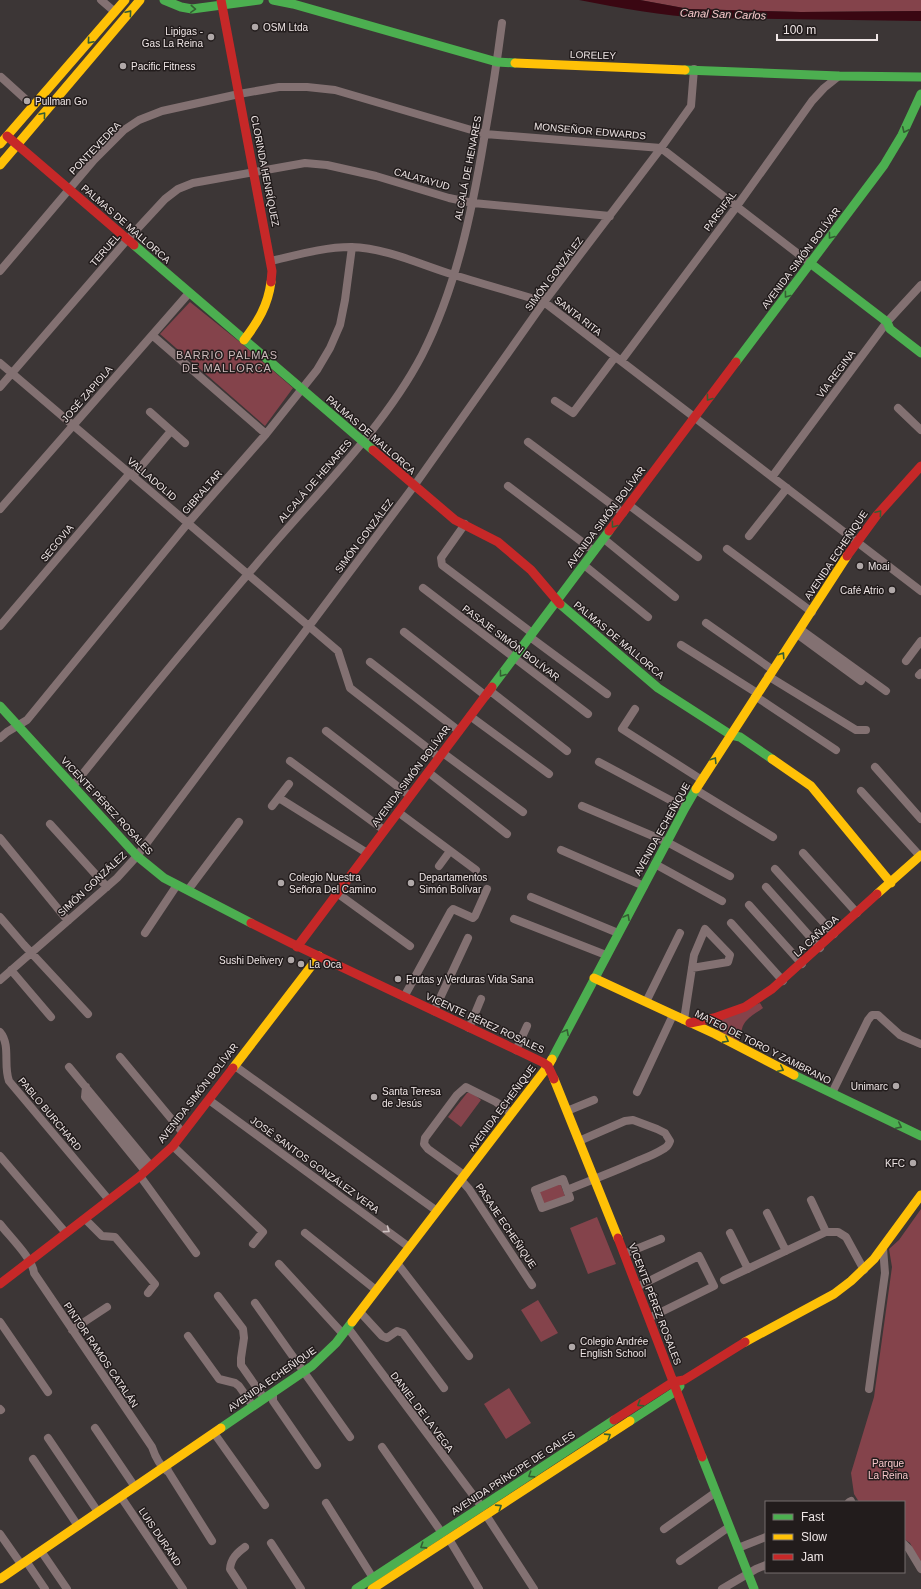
<svg xmlns="http://www.w3.org/2000/svg" width="921" height="1589" font-family="Helvetica,sans-serif">
<rect width="100%" height="100%" fill="#3c3636"/>
<path fill="#84434b" d="M640,0H921V11L801,12L689,9Z
M190,302L241,343L293,388L265,426L160,334Z
M760,1003L763,1008C755,1014 744,1019 742,1029C740,1033 741,1037 739,1042L716,1029V1024L719,1019Z
M471,1092L481,1100L461,1127L448,1117L467,1093Z
M560,1183L565,1196L544,1205L539,1192Z
M921,1209V1564L910,1543L904,1539V1502H859L854,1494L851,1473L874,1397L892,1267L889,1249L899,1240Z
M597,1217L616,1264L588,1274L570,1228Z
M538,1300L558,1333L541,1342L521,1310Z
M509,1388L531,1423L506,1439L484,1404Z"/>
<path fill="#3a0712" d="M579,0H640L689,9L801,12L921,11V21L705,18C662,16 621,8 579,0Z"/>
<g fill="none" stroke-linecap="round" stroke-linejoin="round">
<path stroke="#837172" stroke-width="8" d="M101,0L115,12
M1,77L33,106
M271,261C297,255 324,247 351,247C386,248 419,264 451,274C482,284 513,292 544,302L921,591
M0,271L94,160L124,130L139,120L162,111L239,94L279,87H307L335,90L485,134L661,148L810,263
M152,335L266,434
M621,361L737,206L812,101L824,88L839,76
M0,363L338,651L350,688L439,757
M0,387L127,240L165,199L178,189L193,183L305,163L327,165L376,176L449,198L473,203L610,216
M555,401L573,413L615,357
M898,408L921,430
M150,412L185,443
M528,442L623,513
M133,476L171,431
M772,477L887,322L921,285
M508,486L594,551
M629,505L698,557
M0,509L189,293
M465,524L441,558L442,565L532,633
M749,536L787,488
M604,539L675,597
M727,549L812,612
M584,565L648,617
M423,588L588,714
M706,623L773,670
M0,626L130,473
M800,629L886,691
M404,632L486,696
M797,634L861,681
M530,637L607,694
M681,645L757,693
M906,661L921,641
M370,662L459,731
M919,675L921,673
M768,676L856,730H866
M489,690L567,751
M755,696L836,750
M635,709L622,729L702,780
M470,716L549,774
M326,731L410,796
M0,738L7,732L27,720L188,523L266,434L317,370L330,348L340,325L345,300L352,247
M443,753L523,812
M290,761L384,830
M599,762L685,808
M875,767L921,819
M428,772L507,834
M73,786C138,705 204,625 272,546C323,487 386,424 422,355C456,288 472,212 484,139C491,100 497,62 502,23
M696,790L773,837
M861,791L920,856
M279,798L367,853
M272,806L289,784
M582,806L667,842L730,876
M398,812L476,870
M50,824L107,887
M0,838L68,921
M561,850L644,886
M803,853L857,913
M655,864L722,901
M439,866L450,851
M775,869L834,934
M766,887L820,948
M188,890L239,822
M337,893L410,946
M531,897L618,933
M749,905L802,964
M0,917L24,945L88,1014
M514,919L606,955
M731,923L783,981
M145,933L177,885
M11,970L51,1017
M0,980L117,878L137,856L414,486L544,302L661,148L691,106L694,69
M404,997L451,911L453,909L473,918L475,916L487,889
M646,1002L680,933
M434,1011L468,938
M684,1020L694,955L705,929L730,955L728,962L692,968
M469,1028L481,999
M0,1032C11,1045 3,1065 9,1081L109,1200
M516,1050L527,1026
M120,1057L183,1133
M235,1066L437,1211
M69,1067L151,1166
M86,1087L85,1097L145,1171
M637,1092L673,1015
M832,1093L868,1020L872,1015H878L900,1035L921,1044
M209,1100L409,1247
M567,1111L594,1100
M173,1146L263,1232L253,1244
M0,1156L66,1233
M464,1175L428,1149L424,1144L425,1138L457,1095L466,1087L496,1102L511,1113
M140,1176L196,1253
M461,1180L469,1189L532,1285
M567,1190L563,1179L535,1190L542,1208L570,1198L567,1190C591,1180 616,1171 640,1160C648,1157 657,1153 665,1148C668,1146 669,1144 670,1141L665,1133L657,1129L633,1120L625,1121L579,1141
M811,1200L826,1232
M767,1213L786,1251
M85,1219L102,1236L115,1237L155,1284L148,1293
M0,1224C9,1236 33,1259 34,1273L152,1447C155,1456 159,1465 167,1471
M305,1233L376,1290
M730,1233L748,1269
M624,1254L661,1239
M397,1263L469,1356
M279,1264L343,1334
M724,1280L826,1232H838L846,1237L864,1270
M637,1287L699,1256L714,1286L649,1318
M218,1296L243,1329L244,1338L241,1358V1365L264,1398
M255,1303L350,1437
M360,1312L382,1336L387,1338L397,1331L403,1333L444,1388
M0,1322L48,1392
M348,1328L482,1507
M72,1330L107,1307
M188,1336L219,1379L235,1383L239,1386L253,1406
M869,1389L885,1273L883,1248
M273,1393V1401L317,1465
M0,1409L1,1410
M95,1428L135,1487
M214,1433L265,1505
M48,1438L98,1512
M382,1447L442,1533
M33,1459L78,1526
M167,1467L168,1471L212,1541
M121,1497L183,1589
M849,1502L851,1501
M326,1503L373,1578
M486,1515L534,1589
M664,1529L716,1492
M0,1534L21,1564
M449,1539L479,1589
M271,1543L301,1589
M904,1544L909,1549L921,1569
M738,1548L766,1537
M41,1551L67,1589
M26,1561L45,1589
M680,1561L729,1527
M243,1589L230,1569C231,1558 237,1553 245,1547
M722,1589L756,1569L766,1565"/>
<path stroke="#4caf50" stroke-width="9" d="M164,0L181,7L192,9L259,0
M273,0L293,4L497,62L515,63
M685,70L839,76L921,77
M134,245L373,450
M810,263L887,322L890,329L921,353
M736,362L884,165L902,135L921,94
M560,604L658,688L731,735L740,737L772,759
M492,687L609,531
M0,706L137,856L164,878L251,923
M552,1059L685,808L696,789
M794,1075L921,1136
M630,1421L676,1391L680,1386
M221,1428L312,1366L336,1343L352,1322
M702,1457L754,1589
M356,1589L614,1420"/>
<path stroke="#ffc107" stroke-width="9" d="M515,63L685,70
M0,144L125,0
M0,165L140,0
M244,340C258,322 268,305 271,282
M772,759L811,786L891,883
M696,789L847,556
M877,894L921,855
M594,978L715,1034L794,1075
M233,1068L319,956
M554,1079L618,1238
M352,1322L548,1066L552,1059
M745,1342L834,1294L851,1281L874,1259L921,1195
M0,1579L221,1428
M372,1589L630,1421"/>
<path stroke="#c62828" stroke-width="9" d="M221,0L272,271L271,282
M7,136L134,245
M373,450L455,520L498,542L531,570L560,604
M609,531L736,362
M847,556L877,515L921,466
M251,923L293,944L542,1062L548,1066L554,1079
M297,947L492,687
M690,1023L714,1018L745,1007L772,989L877,894
M618,1238L702,1457
M0,1284L140,1176L173,1146L233,1068
M614,1420L673,1382L684,1380L745,1342"/>
</g>
<defs><path id="oneway-chevron" d="M-2-3.5L2.5 0L-2 3.5" fill="none" stroke-width="1.6" stroke-linecap="round" stroke-linejoin="round"/></defs>
<g stroke="#355e33">
<use href="#oneway-chevron" transform="translate(193 9) rotate(4)"/>
<use href="#oneway-chevron" transform="translate(129 13) rotate(-49)"/>
<use href="#oneway-chevron" transform="translate(90 41) rotate(131)"/>
<use href="#oneway-chevron" transform="translate(43 115) rotate(-50)"/>
<use href="#oneway-chevron" transform="translate(905 130) rotate(115)"/>
<use href="#oneway-chevron" transform="translate(831 236) rotate(127)"/>
<use href="#oneway-chevron" transform="translate(787 295) rotate(127)"/>
<use href="#oneway-chevron" transform="translate(709 398) rotate(127)"/>
<use href="#oneway-chevron" transform="translate(879 513) rotate(-50)"/>
<use href="#oneway-chevron" transform="translate(614 525) rotate(127)"/>
<use href="#oneway-chevron" transform="translate(782 655) rotate(-56)"/>
<use href="#oneway-chevron" transform="translate(502 674) rotate(127)"/>
<use href="#oneway-chevron" transform="translate(714 760) rotate(-58)"/>
<use href="#oneway-chevron" transform="translate(627 917) rotate(-61)"/>
<use href="#oneway-chevron" transform="translate(566 1032) rotate(-62)"/>
<use href="#oneway-chevron" transform="translate(726 1040) rotate(29)"/>
<use href="#oneway-chevron" transform="translate(781 1069) rotate(26)"/>
<use href="#oneway-chevron" transform="translate(899 1126) rotate(26)"/>
<use href="#oneway-chevron" transform="translate(640 1404) rotate(147)"/>
<use href="#oneway-chevron" transform="translate(608 1436) rotate(-33)"/>
<use href="#oneway-chevron" transform="translate(531 1475) rotate(147)"/>
<use href="#oneway-chevron" transform="translate(499 1507) rotate(-33)"/>
<use href="#oneway-chevron" transform="translate(423 1546) rotate(147)"/>
</g>
<use stroke="#cec2c2" href="#oneway-chevron" transform="translate(387 1230) rotate(36)"/>
<g fill="#b0a8a8" stroke="#221c1c" stroke-width="1.5">
<circle cx="255" cy="27" r="4"/>
<circle cx="211" cy="37" r="4"/>
<circle cx="123" cy="66" r="4"/>
<circle cx="27" cy="101" r="4"/>
<circle cx="860" cy="566" r="4"/>
<circle cx="892" cy="590" r="4"/>
<circle cx="281" cy="883" r="4"/>
<circle cx="411" cy="883" r="4"/>
<circle cx="291" cy="960" r="4"/>
<circle cx="301" cy="964" r="4"/>
<circle cx="398" cy="979" r="4"/>
<circle cx="896" cy="1086" r="4"/>
<circle cx="374" cy="1097" r="4"/>
<circle cx="913" cy="1163" r="4"/>
<circle cx="572" cy="1347" r="4"/>
</g>
<g text-anchor="middle" dominant-baseline="central" stroke-width="3" stroke-linejoin="round" paint-order="stroke">
<g font-size="10" fill="#eee5e5" stroke="#221c1c" text-anchor="start">
<text x="263" y="27">OSM Ltda</text>
<text x="203" y="31" text-anchor="end">Lipigas -<tspan x="203" dy="12">Gas La Reina</tspan></text>
<text x="131" y="66">Pacific Fitness</text>
<text x="35" y="101">Pullman Go</text>
<text x="868" y="566">Moai</text>
<text x="884" y="590" text-anchor="end">Café Atrio</text>
<text x="289" y="877">Colegio Nuestra<tspan x="289" dy="12">Señora Del Camino</tspan></text>
<text x="419" y="877">Departamentos<tspan x="419" dy="12">Simón Bolívar</tspan></text>
<text x="283" y="960" text-anchor="end">Sushi Delivery</text>
<text x="309" y="964">La Oca</text>
<text x="406" y="979">Frutas y Verduras Vida Sana</text>
<text x="888" y="1086" text-anchor="end">Unimarc</text>
<text x="382" y="1091">Santa Teresa<tspan x="382" dy="12">de Jesús</tspan></text>
<text x="905" y="1163" text-anchor="end">KFC</text>
<text x="580" y="1341">Colegio Andrée<tspan x="580" dy="12">English School</tspan></text>
</g>
<g font-size="10" fill="#eee5e5" stroke="#221c1c">
<text transform="translate(593 55) rotate(2)">LORELEY</text>
<text transform="translate(590 131) rotate(5)">MONSEÑOR EDWARDS</text>
<text transform="translate(95 148) rotate(-46)">PONTEVEDRA</text>
<text transform="translate(468 168) rotate(-79)">ALCALÁ DE HENARES</text>
<text transform="translate(265 171) rotate(79)">CLORINDA HENRÍQUEZ</text>
<text transform="translate(422 179) rotate(16)">CALATAYUD</text>
<text transform="translate(720 211) rotate(-53)">PARSIFAL</text>
<text transform="translate(126 224) rotate(41)">PALMAS DE MALLORCA</text>
<text transform="translate(105 250) rotate(-49)">TERUEL</text>
<text transform="translate(801 258) rotate(-53)">AVENIDA SIMÓN BOLÍVAR</text>
<text transform="translate(554 274) rotate(-53)">SIMÓN GONZÁLEZ</text>
<text transform="translate(578 316) rotate(38)">SANTA RITA</text>
<text transform="translate(836 374) rotate(-53)">VÍA REGINA</text>
<text transform="translate(87 394) rotate(-49)">JOSÉ ZAPIOLA</text>
<text transform="translate(371 435) rotate(41)">PALMAS DE MALLORCA</text>
<text transform="translate(152 479) rotate(40)">VALLADOLID</text>
<text transform="translate(315 481) rotate(-49)">ALCALÁ DE HENARES</text>
<text transform="translate(202 492) rotate(-49)">GIBRALTAR</text>
<text transform="translate(606 517) rotate(-53)">AVENIDA SIMÓN BOLÍVAR</text>
<text transform="translate(364 536) rotate(-53)">SIMÓN GONZÁLEZ</text>
<text transform="translate(57 543) rotate(-50)">SEGOVIA</text>
<text transform="translate(836 555) rotate(-56)">AVENIDA ECHEÑIQUE</text>
<text transform="translate(619 640) rotate(40)">PALMAS DE MALLORCA</text>
<text transform="translate(511 643) rotate(37)">PASAJE SIMÓN BOLÍVAR</text>
<text transform="translate(411 776) rotate(-53)">AVENIDA SIMÓN BOLÍVAR</text>
<text transform="translate(107 806) rotate(47)">VICENTE PÉREZ ROSALES</text>
<text transform="translate(662 829) rotate(-61)">AVENIDA ECHEÑIQUE</text>
<text transform="translate(92 884) rotate(-43)">SIMÓN GONZÁLEZ</text>
<text transform="translate(816 936) rotate(-42)">LA CAÑADA</text>
<text transform="translate(485 1023) rotate(25)">VICENTE PÉREZ ROSALES</text>
<text transform="translate(763 1047) rotate(27)">MATEO DE TORO Y ZAMBRANO</text>
<text transform="translate(198 1093) rotate(-52)">AVENIDA SIMÓN BOLÍVAR</text>
<text transform="translate(502 1108) rotate(-53)">AVENIDA ECHEÑIQUE</text>
<text transform="translate(50 1114) rotate(50)">PABLO BURCHARD</text>
<text transform="translate(315 1165) rotate(36)">JOSÉ SANTOS GONZÁLEZ VERA</text>
<text transform="translate(506 1226) rotate(56)">PASAJE ECHEÑIQUE</text>
<text transform="translate(655 1304) rotate(69)">VICENTE PÉREZ ROSALES</text>
<text transform="translate(101 1355) rotate(56)">PINTOR RAMOS CATALÁN</text>
<text transform="translate(272 1379) rotate(-35)">AVENIDA ECHEÑIQUE</text>
<text transform="translate(422 1412) rotate(53)">DANIEL DE LA VEGA</text>
<text transform="translate(513 1473) rotate(-33)">AVENIDA PRÍNCIPE DE GALES</text>
<text transform="translate(160 1537) rotate(56)">LUIS DURAND</text>
</g>
<g font-size="10" fill="#f6c6c9" stroke="#221c1c">
<text x="888" y="1463">Parque<tspan x="888" dy="12">La Reina</tspan></text>
</g>
<g font-size="11" font-style="italic" fill="#f9c9cc" stroke="#221c1c">
<text transform="translate(723 14) rotate(2)">Canal San Carlos</text>
</g>
<g font-size="11" letter-spacing="1" fill="#cbb9ba" stroke="#221c1c">
<text x="227" y="355">BARRIO PALMAS<tspan x="227" dy="13">DE MALLORCA</tspan></text>
</g>
</g>
<rect x="765" y="1501" width="140" height="72" fill="#221c1c" stroke="#746c6c"/>
<rect x="773" y="1514" width="20" height="6" fill="#4caf50" stroke="#746c6c"/>
<text x="801" y="1521" font-size="12" fill="#eee5e5">Fast</text>
<rect x="773" y="1534" width="20" height="6" fill="#ffc107" stroke="#746c6c"/>
<text x="801" y="1541" font-size="12" fill="#eee5e5">Slow</text>
<rect x="773" y="1554" width="20" height="6" fill="#c62828" stroke="#746c6c"/>
<text x="801" y="1561" font-size="12" fill="#eee5e5">Jam</text>
<path d="M777 34v6h100v-6" fill="none" stroke="#eee5e5" stroke-width="2"/>
<text x="783" y="34" font-size="12" fill="#eee5e5" stroke="#221c1c" stroke-width="3" paint-order="stroke">100 m</text>
</svg>
